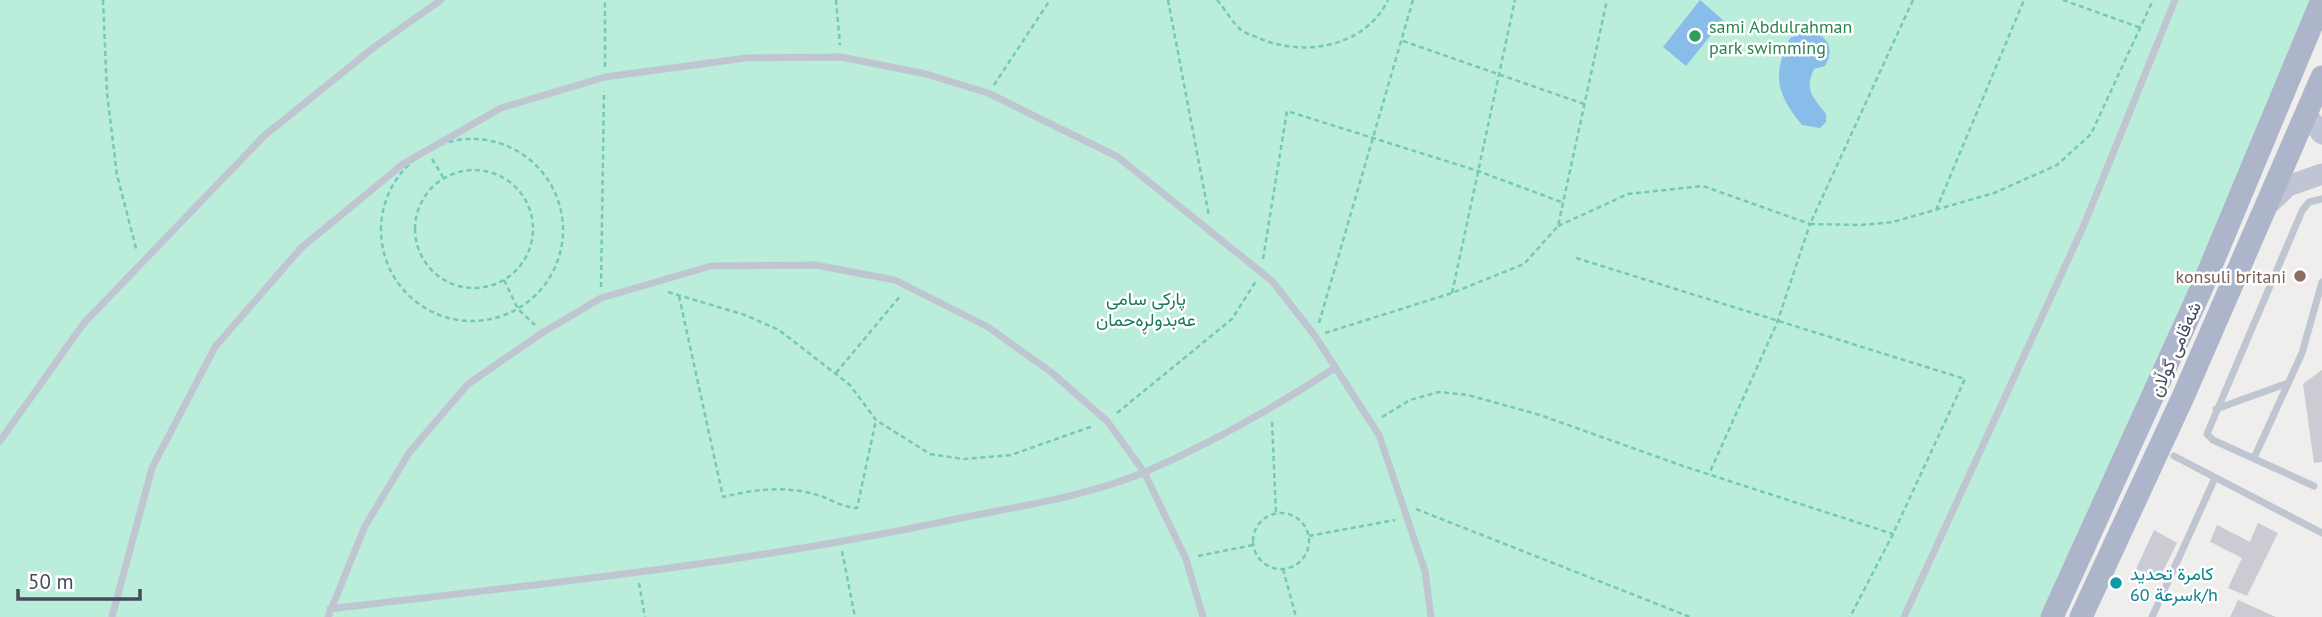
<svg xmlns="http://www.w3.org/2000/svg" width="2322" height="617" font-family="'PT Sans',Vazirmatn,sans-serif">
<rect width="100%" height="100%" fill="#f0eded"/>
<path fill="#bbeddb" d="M0,0H2322L2170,363L2040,617H0Z"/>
<path fill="#89bde9" d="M1700,0L1723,20L1686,66L1663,47Z
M1811,29C1828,38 1835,48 1825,66L1814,69C1804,90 1813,97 1826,114V122L1820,128L1802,125C1776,93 1772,75 1790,38Z"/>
<path fill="#cacbd3" d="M2322,370V462L2314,463L2303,384Z
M2258,523L2278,533L2247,596L2228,588L2242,558L2210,542L2217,525L2250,542Z
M2154,530L2177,543L2159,579L2136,569Z
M2238,600L2276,617H2230Z"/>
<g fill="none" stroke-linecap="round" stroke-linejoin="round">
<path stroke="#74cab5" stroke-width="2.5" stroke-dasharray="5 3.5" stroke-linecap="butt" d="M103,0L107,93L117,175L137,252
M836,0L840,45
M1168,0L1209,216
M1217,0C1225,9 1232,22 1241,30C1246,34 1255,36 1261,39C1305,57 1365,47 1388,0
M1913,0L1810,224L1861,225L1893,222L1994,193L2057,165L2091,134L2153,0
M2063,0L2141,28
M1403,41L1587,105
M605,67V0
M994,85L1050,0
M381 230a91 91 0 1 1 182 0a91 91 0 1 1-182 0Z
M432,159L443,177
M415 229a59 59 0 1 1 118 0a59 59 0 1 1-118 0Z
M1936,210L2024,0
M1558,226L1628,194L1703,186L1810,224L1777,323L1709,474
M1576,258L1965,379L1893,534L1850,617
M1263,259L1287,111L1478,171L1564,203
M504,280L518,309L535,325
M601,287L604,91
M668,292L745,315L779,330L850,385L876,420L930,454L964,459L1011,455L1093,426
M1452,293L1515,0
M679,296L723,497C751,490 781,486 810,493C826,496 840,507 857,508L876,420
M1319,323L1413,0
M1325,333L1452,293L1524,264L1558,226L1607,0
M836,373L901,295
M1117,413L1232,319L1256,281
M1382,417L1410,400L1439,392L1468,395L1540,415L1683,466L1893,534
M1272,422L1276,513
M1416,509L1690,617
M1253 541a28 28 0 1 1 56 0a28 28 0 1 1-56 0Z
M1309,536L1395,520
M842,551L855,617
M1198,556L1253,545
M1283,569L1296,617
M639,583L645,617"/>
<path stroke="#c0c5d2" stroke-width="7" d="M2216,409L2288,383
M0,441L84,323L264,136L373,48L441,0
M2174,456L2322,533
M2254,458L2302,353L2322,282
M2314,486L2213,440L2207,434L2302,211L2309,202L2322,199
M330,609C538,584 746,564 951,520C1015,507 1085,497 1145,472C1212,443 1275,407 1335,368
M112,617L152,468L215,347L301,248L403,164L501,108L605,77L746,58L841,57L926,74L988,93L1118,157L1272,281L1315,336L1379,435L1425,571L1431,617
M328,617L365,526L409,453L468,384L542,333L601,298L711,266L815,265L895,280L988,327L1051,372L1107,421L1144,472L1186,559L1203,617
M1904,617L2084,225L2175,0
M2152,617L2215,478"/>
<path stroke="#c0c5d6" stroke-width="21" d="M2306,114L2322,134
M2268,205L2288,186L2322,174"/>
<path stroke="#adb5cb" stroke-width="23" d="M2052,617L2203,285L2322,0
M2081,617L2183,397L2322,77"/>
</g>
<circle fill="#2e9e5b" stroke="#fff" stroke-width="2.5" cx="1695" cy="36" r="7"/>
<circle fill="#8d6e63" stroke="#fff" stroke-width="2.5" cx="2300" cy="276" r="7"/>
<circle fill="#0f9aa8" stroke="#fff" stroke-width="2.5" cx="2116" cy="583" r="7"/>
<g text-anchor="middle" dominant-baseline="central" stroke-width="5" stroke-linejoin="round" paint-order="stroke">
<g font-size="18" fill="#27864d" stroke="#fff" text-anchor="start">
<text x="1709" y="26">sami Abdulrahman<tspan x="1709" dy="21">park swimming</tspan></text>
</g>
<g font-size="18" fill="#785e54" stroke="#fff" text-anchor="end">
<text x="2286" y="276">konsuli britani</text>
</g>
<g font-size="18" fill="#197961" stroke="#fff">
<text x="1146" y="298">پارکی سامی<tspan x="1146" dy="21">عەبدولڕەحمان</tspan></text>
</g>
<g font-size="18" fill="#464b5a" stroke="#fff">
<text transform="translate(2175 349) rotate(-66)">شەقامی گوڵان</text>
</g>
<g font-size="18" fill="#0d838f" stroke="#fff" text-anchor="start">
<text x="2130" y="573">كامرة تحديد<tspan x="2130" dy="21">سرعة 60k/h</tspan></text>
</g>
</g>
<path d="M18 589v10h122v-10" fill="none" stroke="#464b5a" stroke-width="3.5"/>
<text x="28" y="589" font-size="21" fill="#464b5a" stroke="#ffffff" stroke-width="5" paint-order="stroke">50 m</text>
</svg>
